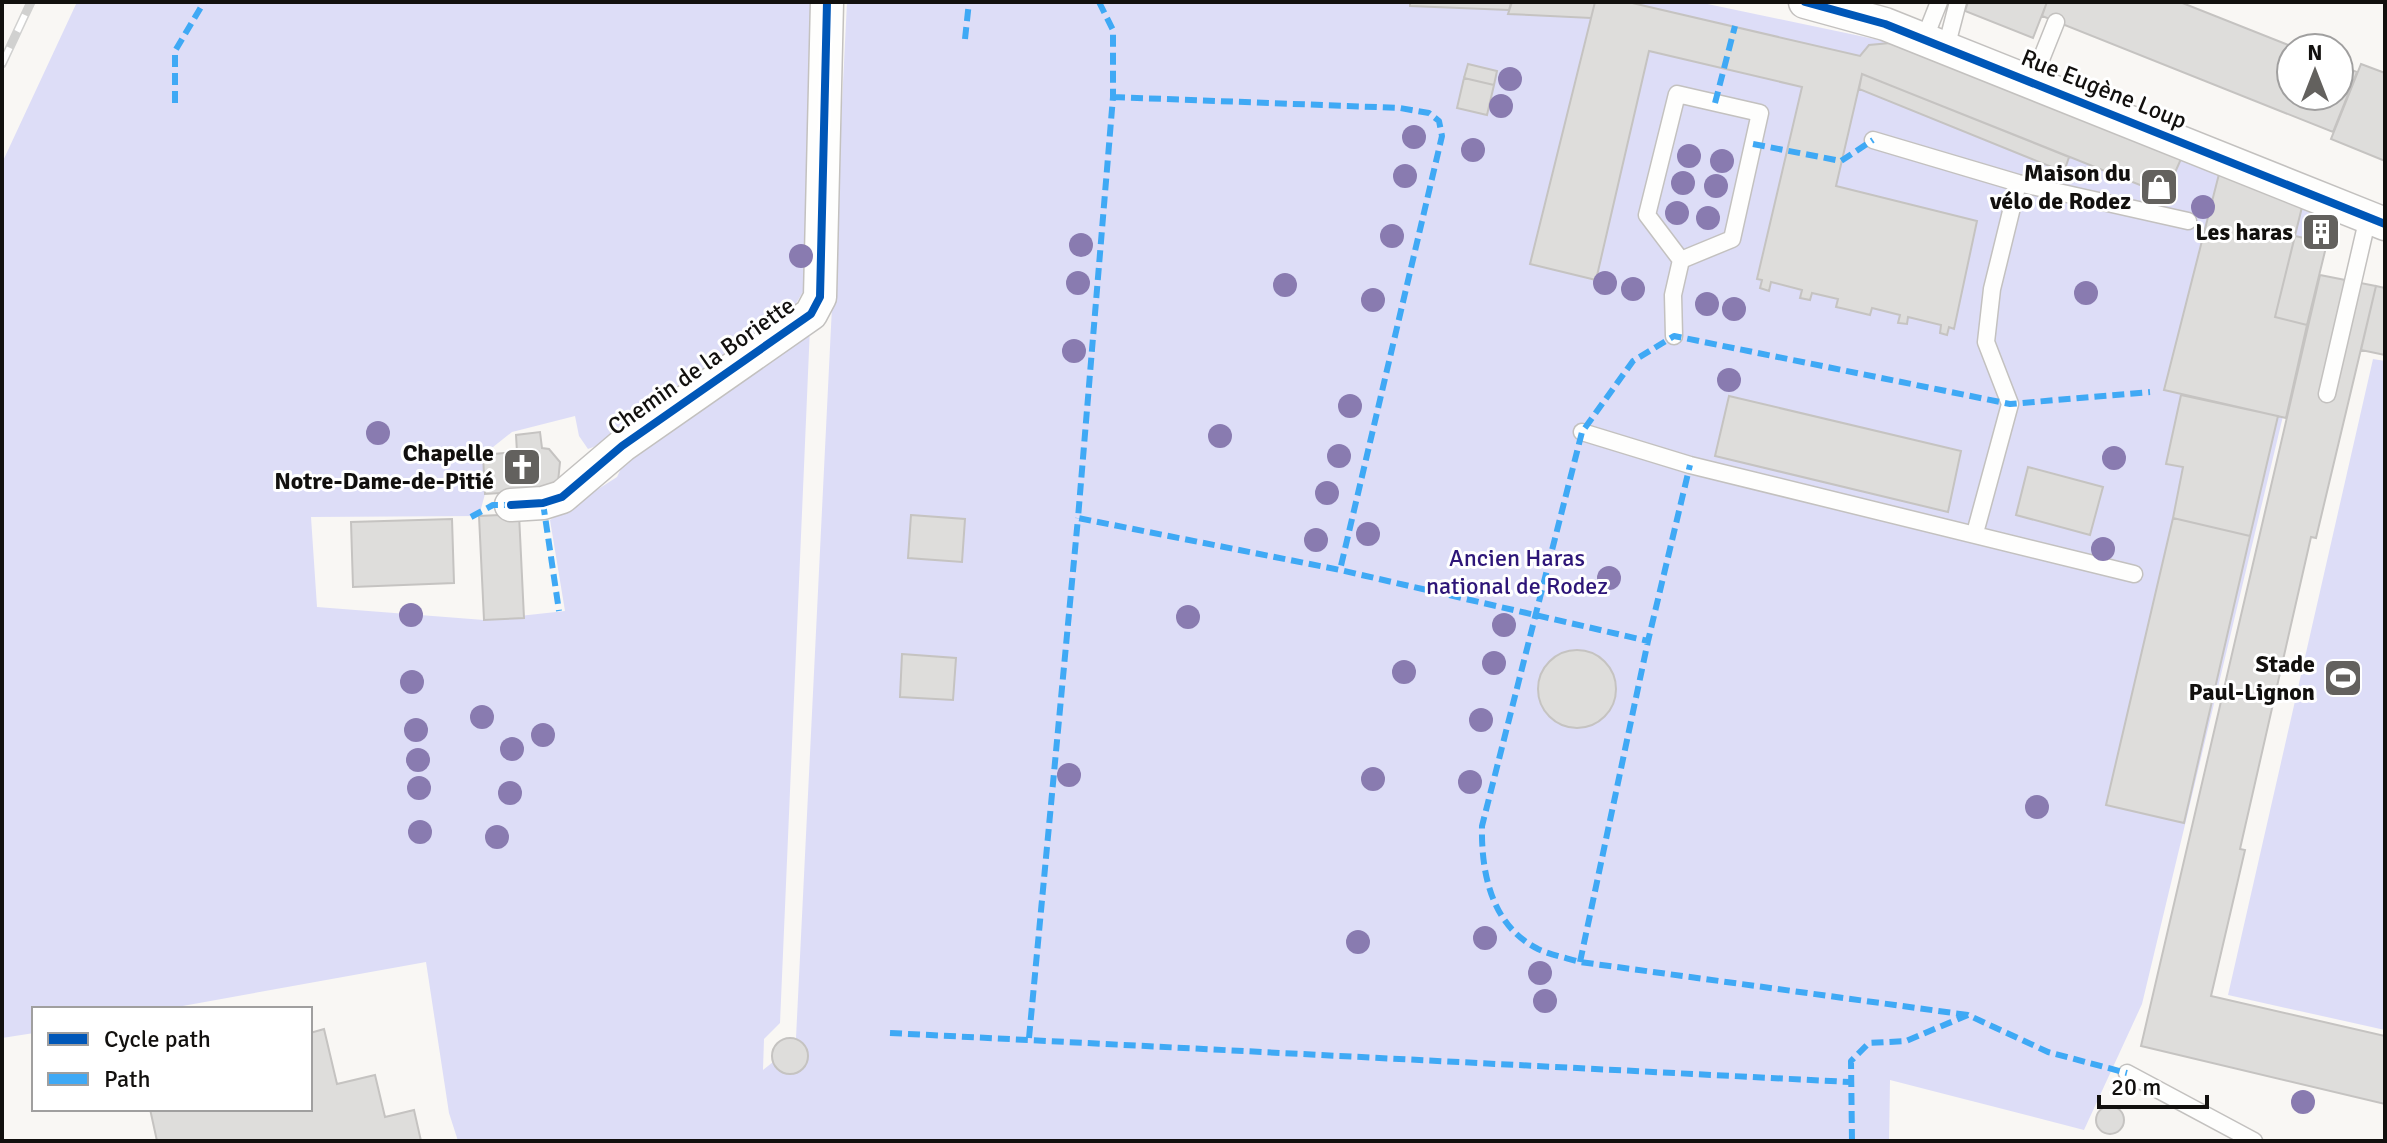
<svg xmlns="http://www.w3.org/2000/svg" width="2387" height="1143" font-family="Signika,sans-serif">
<rect width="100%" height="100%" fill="#f9f7f4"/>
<path fill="#ddddf7" d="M77,2H813L809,282L792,310L599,445L588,449L579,436L575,416L512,432L483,455L485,494L479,516L311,517L317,607L484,620L565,611L550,520L617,477L629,452L810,327L780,1023L764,1039L763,1070L773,1062L776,1045L796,1038L847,2H1698L1884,41L2330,220L2142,1004L2084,1130L1890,1080L1889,1141H458L449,1113L426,962L166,1009H34V1033L2,1038V163Z
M2373,359L2385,361V1030L2228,995Z"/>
<path fill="#dedddb" stroke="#c5c3c1" stroke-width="2" d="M1410,2H1487L1511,3L1509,10L1410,6Z
M1595,2L1591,18L1508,14L1512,2Z
M1595,2H1628L1860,56L1869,45L1890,43L2181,159L2165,195L1862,74L1836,186L1977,221L1954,329L1949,327L1947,335L1940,333L1941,325L1908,317L1907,324L1898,323L1900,315L1872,308L1870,315L1845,309L1836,307L1838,299L1812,293L1810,300L1800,298L1802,290L1771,282L1769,291L1760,288L1762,280L1757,279L1802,87L1649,51L1596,280L1530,264Z
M1968,2H2047L2033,38L1965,11Z
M2047,2H2180L2296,48H2291V96H2339V65L2357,72L2333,132L2042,16Z
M1468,64L1497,71L1494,85L1464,78Z
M2361,64L2385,73V161L2331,139Z
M1862,74L2069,157L2064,172L1859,89Z
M1464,78L1494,85L1487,115L1457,108Z
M2219,174L2302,207L2275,317L2307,325L2286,418L2164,390Z
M2317,221L2330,224L2325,242L2312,238Z
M2295,236L2327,243L2307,325L2275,317Z
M2320,275L2376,286L2316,538L2311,537L2240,849L2245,850L2211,996L2385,1036V1104L2141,1046Z
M2376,286L2385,288V355L2361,350Z
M2181,395L2278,416L2250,536L2173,518L2183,467L2166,464Z
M1729,396L1961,451L1948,512L1715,456Z
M540,432L542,448L549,449L560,462L558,482L547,490L485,494L483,455L517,452L516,435Z
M2028,467L2103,487L2090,535L2016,515Z
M519,514L524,618L484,620L479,516Z
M911,515L965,519L962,562L908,558Z
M2173,518L2250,536L2184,823L2106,805Z
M452,519L454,583L353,587L351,522Z
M1538 689a39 39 0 1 1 78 0a39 39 0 1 1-78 0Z
M902,654L956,658L953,700L900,697Z
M324,1029L337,1084L375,1075L385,1117L414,1110L421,1141H157L150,1109H310V1033Z
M772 1056a18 18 0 1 1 36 0a18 18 0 1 1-36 0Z
M2096 1120a14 14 0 1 1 28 0a14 14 0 1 1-28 0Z"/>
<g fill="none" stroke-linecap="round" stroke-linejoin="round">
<g stroke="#c3c1bf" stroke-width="19">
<path id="lane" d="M1924,40L1939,2
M1946,48L1958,2
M2032,82L2056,22
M1873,140L2018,183L2188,221
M1674,336L1673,295L1681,260L1732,239L1760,113L1677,94L1647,215L1681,260
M2327,394L2368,217
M1582,432L1690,465L2134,574
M1975,533L2010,404L1986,342L1992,289L2018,183
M2127,1073L2254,1141"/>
</g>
<g stroke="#c3c1bf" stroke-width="35">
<path id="street" d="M1805,2L1885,24L2385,224
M511,505L543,503L562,497L622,446L811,314L820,297L827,2"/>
</g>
<use href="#lane" stroke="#fefefd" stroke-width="16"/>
<use href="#street" stroke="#fefefd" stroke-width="32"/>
<g stroke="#d1d1d0" stroke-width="9">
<path id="rail" d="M2,64L31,2"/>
</g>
<use href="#rail" stroke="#fff" stroke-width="6" stroke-dasharray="18" stroke-linecap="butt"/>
<path stroke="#3fa9f5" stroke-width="6" stroke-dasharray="12 6" stroke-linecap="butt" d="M1099,2L1113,30V97L1078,518L1340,570L1648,641
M965,39L969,2
M1113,97L1400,108L1429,113L1439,121L1442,136L1340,570
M175,103V51L204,2
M1715,103L1735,26
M1753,144L1841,161L1873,140
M543,503L559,611
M471,517L493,505H511
M1580,962L1648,641L1690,465
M1968,1015L1580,962C1567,958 1551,955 1538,949C1492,926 1481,874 1482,826L1582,432L1633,361L1674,336L2010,404L2150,392
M890,1033L1850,1082
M1029,1038L1078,518
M1852,1141L1851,1061L1869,1043L1906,1041L1968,1015L2048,1052L2127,1073"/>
<g stroke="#fff" stroke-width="13">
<path id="cycleway" d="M1805,2L1885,24L2385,224
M511,505L543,503L562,497L622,446L811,314L820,297L827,2"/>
</g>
<use href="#cycleway" stroke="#0057b8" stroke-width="8"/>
</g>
<g fill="#897bb0">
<circle cx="1510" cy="79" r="12"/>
<circle cx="1501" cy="106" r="12"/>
<circle cx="1414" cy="137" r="12"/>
<circle cx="1473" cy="150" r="12"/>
<circle cx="1689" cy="156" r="12"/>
<circle cx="1722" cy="161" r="12"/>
<circle cx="1405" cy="176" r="12"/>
<circle cx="1683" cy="183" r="12"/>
<circle cx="1716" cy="186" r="12"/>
<circle cx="2203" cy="207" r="12"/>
<circle cx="1677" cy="213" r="12"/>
<circle cx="1708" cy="218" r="12"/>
<circle cx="1392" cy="236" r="12"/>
<circle cx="1081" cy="245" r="12"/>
<circle cx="801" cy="256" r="12"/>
<circle cx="1078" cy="283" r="12"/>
<circle cx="1605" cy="283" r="12"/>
<circle cx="1285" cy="285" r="12"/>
<circle cx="1633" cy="289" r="12"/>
<circle cx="2086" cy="293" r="12"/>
<circle cx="1373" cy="300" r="12"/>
<circle cx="1707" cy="304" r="12"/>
<circle cx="1734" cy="309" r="12"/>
<circle cx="1074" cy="351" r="12"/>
<circle cx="1729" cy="380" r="12"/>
<circle cx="1350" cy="406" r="12"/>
<circle cx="378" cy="433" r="12"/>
<circle cx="1220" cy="436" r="12"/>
<circle cx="1339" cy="456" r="12"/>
<circle cx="2114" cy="458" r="12"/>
<circle cx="1327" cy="493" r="12"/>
<circle cx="1368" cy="534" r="12"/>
<circle cx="1316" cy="540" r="12"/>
<circle cx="2103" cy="549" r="12"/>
<circle cx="1609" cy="578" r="12"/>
<circle cx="411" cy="615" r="12"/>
<circle cx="1188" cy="617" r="12"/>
<circle cx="1504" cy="625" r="12"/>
<circle cx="1494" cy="663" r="12"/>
<circle cx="1404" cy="672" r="12"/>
<circle cx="412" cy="682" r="12"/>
<circle cx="482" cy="717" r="12"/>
<circle cx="1481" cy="720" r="12"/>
<circle cx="416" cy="730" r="12"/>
<circle cx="543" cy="735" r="12"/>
<circle cx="512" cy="749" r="12"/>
<circle cx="418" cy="760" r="12"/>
<circle cx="1069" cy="775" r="12"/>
<circle cx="1373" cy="779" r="12"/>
<circle cx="1470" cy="782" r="12"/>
<circle cx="419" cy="788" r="12"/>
<circle cx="510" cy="793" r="12"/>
<circle cx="2037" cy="807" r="12"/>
<circle cx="420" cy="832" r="12"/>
<circle cx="497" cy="837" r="12"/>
<circle cx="1485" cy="938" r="12"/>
<circle cx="1358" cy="942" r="12"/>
<circle cx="1540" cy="973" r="12"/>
<circle cx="1545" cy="1001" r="12"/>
<circle cx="2303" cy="1102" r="12"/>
</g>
<defs>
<g id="shop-square" transform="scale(2)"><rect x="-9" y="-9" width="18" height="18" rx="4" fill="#63615e" stroke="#fff"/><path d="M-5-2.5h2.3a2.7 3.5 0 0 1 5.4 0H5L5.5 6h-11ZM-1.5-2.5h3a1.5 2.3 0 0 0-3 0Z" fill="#fff"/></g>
<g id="building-square" transform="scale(2)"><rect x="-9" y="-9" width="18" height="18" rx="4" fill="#63615e" stroke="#fff"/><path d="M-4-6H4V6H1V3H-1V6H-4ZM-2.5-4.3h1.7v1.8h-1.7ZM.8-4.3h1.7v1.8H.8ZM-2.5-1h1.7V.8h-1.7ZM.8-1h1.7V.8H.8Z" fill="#fff"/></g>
<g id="church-square" transform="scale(2)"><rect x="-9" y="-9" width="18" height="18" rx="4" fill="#63615e" stroke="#fff"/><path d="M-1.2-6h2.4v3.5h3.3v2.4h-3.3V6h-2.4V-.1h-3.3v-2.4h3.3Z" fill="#fff"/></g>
<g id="stadium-square" transform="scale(2)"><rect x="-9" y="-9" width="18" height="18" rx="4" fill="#63615e" stroke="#fff"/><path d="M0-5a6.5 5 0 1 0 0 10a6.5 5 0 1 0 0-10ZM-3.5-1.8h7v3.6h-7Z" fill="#fff"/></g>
</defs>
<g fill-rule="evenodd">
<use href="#shop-square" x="2159" y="187"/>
<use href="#building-square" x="2321" y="232"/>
<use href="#church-square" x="522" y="467"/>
<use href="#stadium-square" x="2343" y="678"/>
</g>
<g text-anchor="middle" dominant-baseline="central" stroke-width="6" stroke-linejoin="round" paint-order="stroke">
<g font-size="24" fill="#12100e" stroke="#fff">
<text transform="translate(2104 89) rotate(22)">Rue Eugène Loup</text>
<text transform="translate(701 366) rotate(-35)">Chemin de la Boriette</text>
</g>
<g font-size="24" font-weight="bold" fill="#12100e" stroke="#fff" text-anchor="end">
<text x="2131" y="173">Maison du<tspan x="2131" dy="28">vélo de Rodez</tspan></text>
<text x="2293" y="232">Les haras</text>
<text x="494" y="453">Chapelle<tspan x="494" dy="28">Notre-Dame-de-Pitié</tspan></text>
<text x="2315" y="664">Stade<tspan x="2315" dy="28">Paul-Lignon</tspan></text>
</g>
<g font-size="24" fill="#2d1578" stroke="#fff">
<text x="1517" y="558">Ancien Haras<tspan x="1517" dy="28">national de Rodez</tspan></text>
</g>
</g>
<rect width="2387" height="1143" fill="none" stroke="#12100e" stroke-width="8"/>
<rect x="32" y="1007" width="280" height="104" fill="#ffffff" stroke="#a09f9f" stroke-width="2"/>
<rect x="48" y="1033" width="40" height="12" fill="#0057b8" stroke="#a09f9f" stroke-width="2"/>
<text x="104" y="1047" font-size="24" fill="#12100e">Cycle path</text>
<rect x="48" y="1073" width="40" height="12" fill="#3fa9f5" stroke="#a09f9f" stroke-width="2"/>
<text x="104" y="1087" font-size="24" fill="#12100e">Path</text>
<g transform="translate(2315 72)"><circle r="38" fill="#ffffff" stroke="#a09f9f" stroke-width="2"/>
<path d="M0-6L14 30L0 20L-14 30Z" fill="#63615e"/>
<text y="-12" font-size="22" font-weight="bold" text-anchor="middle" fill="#12100e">N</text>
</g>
<path d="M2099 1095v12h108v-12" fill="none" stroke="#12100e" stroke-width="4"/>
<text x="2111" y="1095" font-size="24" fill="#12100e" stroke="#ffffff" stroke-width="6" paint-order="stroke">20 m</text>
</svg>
